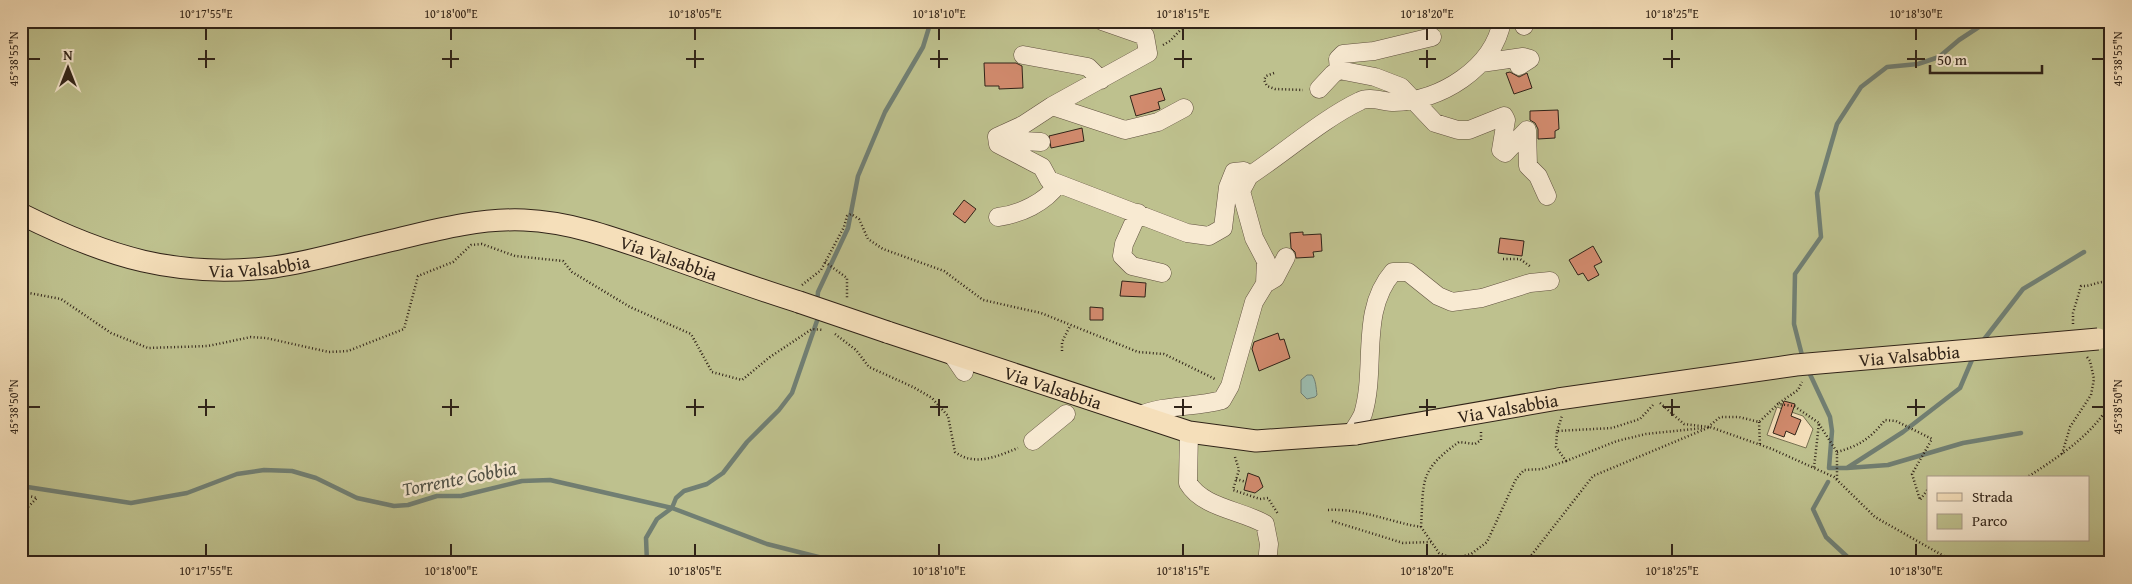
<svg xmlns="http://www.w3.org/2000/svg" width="2132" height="584" font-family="'Gentium Book Plus',serif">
<rect width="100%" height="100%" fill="#f5dfba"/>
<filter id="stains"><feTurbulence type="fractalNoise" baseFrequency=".004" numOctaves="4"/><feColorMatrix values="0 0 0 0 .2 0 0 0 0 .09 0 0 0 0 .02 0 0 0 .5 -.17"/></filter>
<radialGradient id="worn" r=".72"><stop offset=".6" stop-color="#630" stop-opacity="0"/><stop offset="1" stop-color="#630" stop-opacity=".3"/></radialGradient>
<path fill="#bec18e" stroke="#777253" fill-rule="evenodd" d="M21,21H2111V381L2108,393L2111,399V563H21ZM1777,407L1803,416L1813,429L1806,448L1767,435ZM1928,478H2088V540H1928Z"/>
<path fill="#9cbdb0" stroke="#717f73" d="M1307,375H1312C1316,380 1316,388 1317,395L1315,397L1307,399L1301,393V380Z"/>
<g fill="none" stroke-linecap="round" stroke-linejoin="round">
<path stroke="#717f73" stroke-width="4.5" d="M817,303L818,292L848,228L858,176L885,112L923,47L931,21
M1982,342L2023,289L2084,252
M1803,359L1794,324L1795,274L1821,237L1817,193L1837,124L1861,87L1887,67L1918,64L1939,57L1959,40L1988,21
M1808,370L1830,417L1832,431L1829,468H1847L1903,432L1960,388L1974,355
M1847,468L1888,465L1963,443L2021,433
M1828,482L1813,509L1826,537L1854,563
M21,486L131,503L187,493L237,474L264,470L292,471L316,478L357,498L394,506L408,505L437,496H461L522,481L550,480L672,508L767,544L842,563
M647,563L646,538L657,519L672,508L676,498L684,491L707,484L723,473L747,442L779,410L792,393L819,315"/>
</g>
<path fill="#d18a6d" stroke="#302318" d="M984,63H1016L1022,66L1023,88L999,89V86H985Z
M1510,72L1519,77L1527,73L1532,88L1514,94L1506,73Z
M1161,88L1165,100L1158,102L1160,109L1136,116L1130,96Z
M1558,110L1559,129L1555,131V138L1538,139V129L1535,123L1530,120V111Z
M1082,128L1084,141L1051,148L1049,136Z
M964,200L976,209L965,223L953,214Z
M1303,232V235L1321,234L1322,251L1313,252L1314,257L1296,258L1295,252L1291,248L1290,233Z
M1500,238L1524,241L1522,256L1498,253Z
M1593,246L1602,262L1594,266L1599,275L1588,281L1583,273L1578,275L1569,260Z
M1122,281L1146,283L1145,297L1120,296Z
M1090,307L1103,308V320H1090Z
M1278,333L1280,340L1284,339L1290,358L1259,371L1252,349L1254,342Z
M1784,401L1795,404L1791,416L1801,420L1795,435L1786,431L1784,437L1773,433Z
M1248,473L1259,477L1263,487L1255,493L1244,490Z"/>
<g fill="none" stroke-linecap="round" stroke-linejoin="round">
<g stroke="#615240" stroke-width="19">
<path id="minor" d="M1102,21L1145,36L1148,53L1052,106L1023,125L997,137L998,144L1042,167L1049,180L1187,233L1209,236L1223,228L1228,187L1234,172L1244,171L1249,176
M1522,21L1524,26
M1432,37L1374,51L1343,54L1338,59L1339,70L1375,77L1401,87L1435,123L1458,130H1469L1504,116L1506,120L1501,150L1505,153L1527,130L1528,166L1538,176L1547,196
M1023,55L1088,67L1101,80
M1481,63L1523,57L1530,59L1519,66
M1319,89L1333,74L1339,70
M1052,106L1125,130L1158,122L1184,108
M1003,134L1024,141L1041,142
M1138,213L1124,244L1122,256L1132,266L1162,273
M998,217C1020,214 1045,203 1058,184
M1265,284L1275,278L1286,257
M951,353L964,372
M1138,416C1165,404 1194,408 1222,400L1230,386L1254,302L1265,284L1266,261L1254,238L1241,191L1249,176C1284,153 1324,118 1360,101C1369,96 1384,102 1394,102C1440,101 1493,69 1502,21
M1189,432L1188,483C1203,508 1241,510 1265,524L1269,544L1267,563
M1351,434C1355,428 1360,421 1363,414C1377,368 1359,311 1393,272H1408L1438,296L1452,302L1482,298L1530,283L1550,281
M1033,441L1066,414"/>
</g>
<g stroke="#302318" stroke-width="23">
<g id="major">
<path id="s1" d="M21,214C107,257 177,279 274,267C310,262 346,251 381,243C428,232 475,218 524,220C571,222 614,238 657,253C704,270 751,287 799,302"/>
<path id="s2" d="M887,332L1189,432L1256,441L1356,434"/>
</g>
</g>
<path stroke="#302318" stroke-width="2.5" stroke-dasharray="1 2.5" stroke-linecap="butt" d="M1163,45L1170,41L1189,21
M1274,73L1266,76L1264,80L1267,86L1275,89L1303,90
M1503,259H1520L1531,267
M825,262L847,278V299
M802,285L821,270L844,227L847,216L851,214L859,219L868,239L883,249L944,271L983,300L1041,313L1138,352L1164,354L1215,379
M21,297L29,293L61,299L111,333L148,348L208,346L251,337L266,338L329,352L348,351L404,329L418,276L453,262L471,245L482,244L515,256L563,261L572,272L630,307L691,334L712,372L742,380L770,357L812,329L823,330
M2073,324V313L2081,286C2092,287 2100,279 2111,283
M835,334L856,350L869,367L913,387L932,398L948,416L955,452C975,467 998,456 1018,448
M1062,351V342L1070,326
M2111,381L2108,393L2111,399
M1660,403L1684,424L1709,427
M1779,403L1798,390L1802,382
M1759,422L1760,445
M1819,424L1837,452V480
M1708,427L1720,417H1739L1759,422L1778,404L1794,406L1819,423L1814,468
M1557,431L1562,416
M1837,452C1859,446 1871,438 1885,420L1896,421L1932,439L1912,474L1920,500L1928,489
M2062,454L2070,427L2091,395L2094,379L2090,361L2087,357
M1235,457L1239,470L1233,490L1260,499L1268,498L1278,514
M1566,461L1617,441L1646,434L1703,428
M2026,478C2057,458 2093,435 2111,402
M1236,479L1246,482
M21,494L37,498L21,514
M1328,510C1361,508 1389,522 1421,527L1439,553L1454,559L1471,554L1487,542L1516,479L1524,470L1542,469L1566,461L1556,447L1557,431L1612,428L1640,419L1653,405
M1332,521L1403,543L1431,542
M1421,527C1424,481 1418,471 1459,442L1475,444L1481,440V430
M1520,563L1530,557L1593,476L1710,427L1772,449L1834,477L1875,517L1956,563"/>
<use href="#minor" stroke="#f8ead2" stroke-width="18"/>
<use href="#major" stroke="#f5dfba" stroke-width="21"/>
<g stroke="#302318" stroke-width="23" stroke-linecap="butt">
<g id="major-bridge">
<path d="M799,302L887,332"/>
<path id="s3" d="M1356,434L1558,399L1796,365L2098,339"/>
</g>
</g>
<use href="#major-bridge" stroke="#f5dfba" stroke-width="21"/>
</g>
<path fill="none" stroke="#302318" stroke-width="2" d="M206,28V40M451,28V40M695,28V40M939,28V40M1183,28V40M1427,28V40M1672,28V40M1916,28V40M206,50V68M451,50V68M695,50V68M939,50V68M1183,50V68M1427,50V68M1672,50V68M1916,50V68M28,59H40M198,59H215M442,59H459M686,59H704M930,59H948M1174,59H1192M1419,59H1436M1663,59H1680M1907,59H1925M2092,59H2104M206,399V416M451,399V416M695,399V416M939,399V416M1183,399V416M1427,399V416M1672,399V416M1916,399V416M28,407H40M198,407H215M442,407H459M686,407H704M930,407H948M1174,407H1192M1419,407H1436M1663,407H1680M1907,407H1925M2092,407H2104M206,544V556M451,544V556M695,544V556M939,544V556M1183,544V556M1427,544V556M1672,544V556M1916,544V556"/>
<g text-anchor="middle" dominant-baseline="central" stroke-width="5" stroke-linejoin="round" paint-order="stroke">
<g font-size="18" fill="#302318" stroke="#f8ead2">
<text stroke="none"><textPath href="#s1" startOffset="668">Via Valsabbia</textPath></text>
<text stroke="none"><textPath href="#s1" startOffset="248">Via Valsabbia</textPath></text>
<text stroke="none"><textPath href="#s3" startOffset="559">Via Valsabbia</textPath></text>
<text stroke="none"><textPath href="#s2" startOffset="175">Via Valsabbia</textPath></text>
<text stroke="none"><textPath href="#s3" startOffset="154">Via Valsabbia</textPath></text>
</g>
<g font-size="19" font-style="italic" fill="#505146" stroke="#f8ead2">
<text transform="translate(459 478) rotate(-11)">Torrente Gobbia</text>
</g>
</g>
<rect width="2132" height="584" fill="none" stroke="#f5dfba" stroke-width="55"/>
<rect x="1927" y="476" width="162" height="65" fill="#f8ead2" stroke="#a89a88"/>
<rect x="1937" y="493" width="25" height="8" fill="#f5dfba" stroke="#a89a88"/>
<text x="1972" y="502" font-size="15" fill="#302318">Strada</text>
<rect x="1937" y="514" width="25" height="15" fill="#bec18e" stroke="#a89a88"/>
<text x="1972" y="526" font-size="15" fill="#302318">Parco</text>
<g transform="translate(68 68)" stroke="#f8ead2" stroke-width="4" paint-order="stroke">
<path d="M0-4L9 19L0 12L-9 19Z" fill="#302318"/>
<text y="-8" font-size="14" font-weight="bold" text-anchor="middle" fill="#302318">N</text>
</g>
<path d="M1930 65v8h112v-8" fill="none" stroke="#302318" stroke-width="2.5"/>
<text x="1937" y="65" font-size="15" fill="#302318" stroke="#f8ead2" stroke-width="4" paint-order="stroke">50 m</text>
<rect x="28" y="28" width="2076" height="528" fill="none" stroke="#302318" stroke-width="2"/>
<g font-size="12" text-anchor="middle" fill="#302318">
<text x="206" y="18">10°17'55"E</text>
<text x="451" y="18">10°18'00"E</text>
<text x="695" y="18">10°18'05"E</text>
<text x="939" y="18">10°18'10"E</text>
<text x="1183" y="18">10°18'15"E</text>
<text x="1427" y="18">10°18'20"E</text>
<text x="1672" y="18">10°18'25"E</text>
<text x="1916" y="18">10°18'30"E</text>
<text transform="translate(14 59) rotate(-90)" y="4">45°38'55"N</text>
<text transform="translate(2118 59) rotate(-90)" y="4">45°38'55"N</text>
<text transform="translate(14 407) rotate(-90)" y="4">45°38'50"N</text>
<text transform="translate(2118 407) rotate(-90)" y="4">45°38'50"N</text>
<text x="206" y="575">10°17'55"E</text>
<text x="451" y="575">10°18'00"E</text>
<text x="695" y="575">10°18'05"E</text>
<text x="939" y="575">10°18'10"E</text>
<text x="1183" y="575">10°18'15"E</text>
<text x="1427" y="575">10°18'20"E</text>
<text x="1672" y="575">10°18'25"E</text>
<text x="1916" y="575">10°18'30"E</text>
</g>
<rect width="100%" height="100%" filter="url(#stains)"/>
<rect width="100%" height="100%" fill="url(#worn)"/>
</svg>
